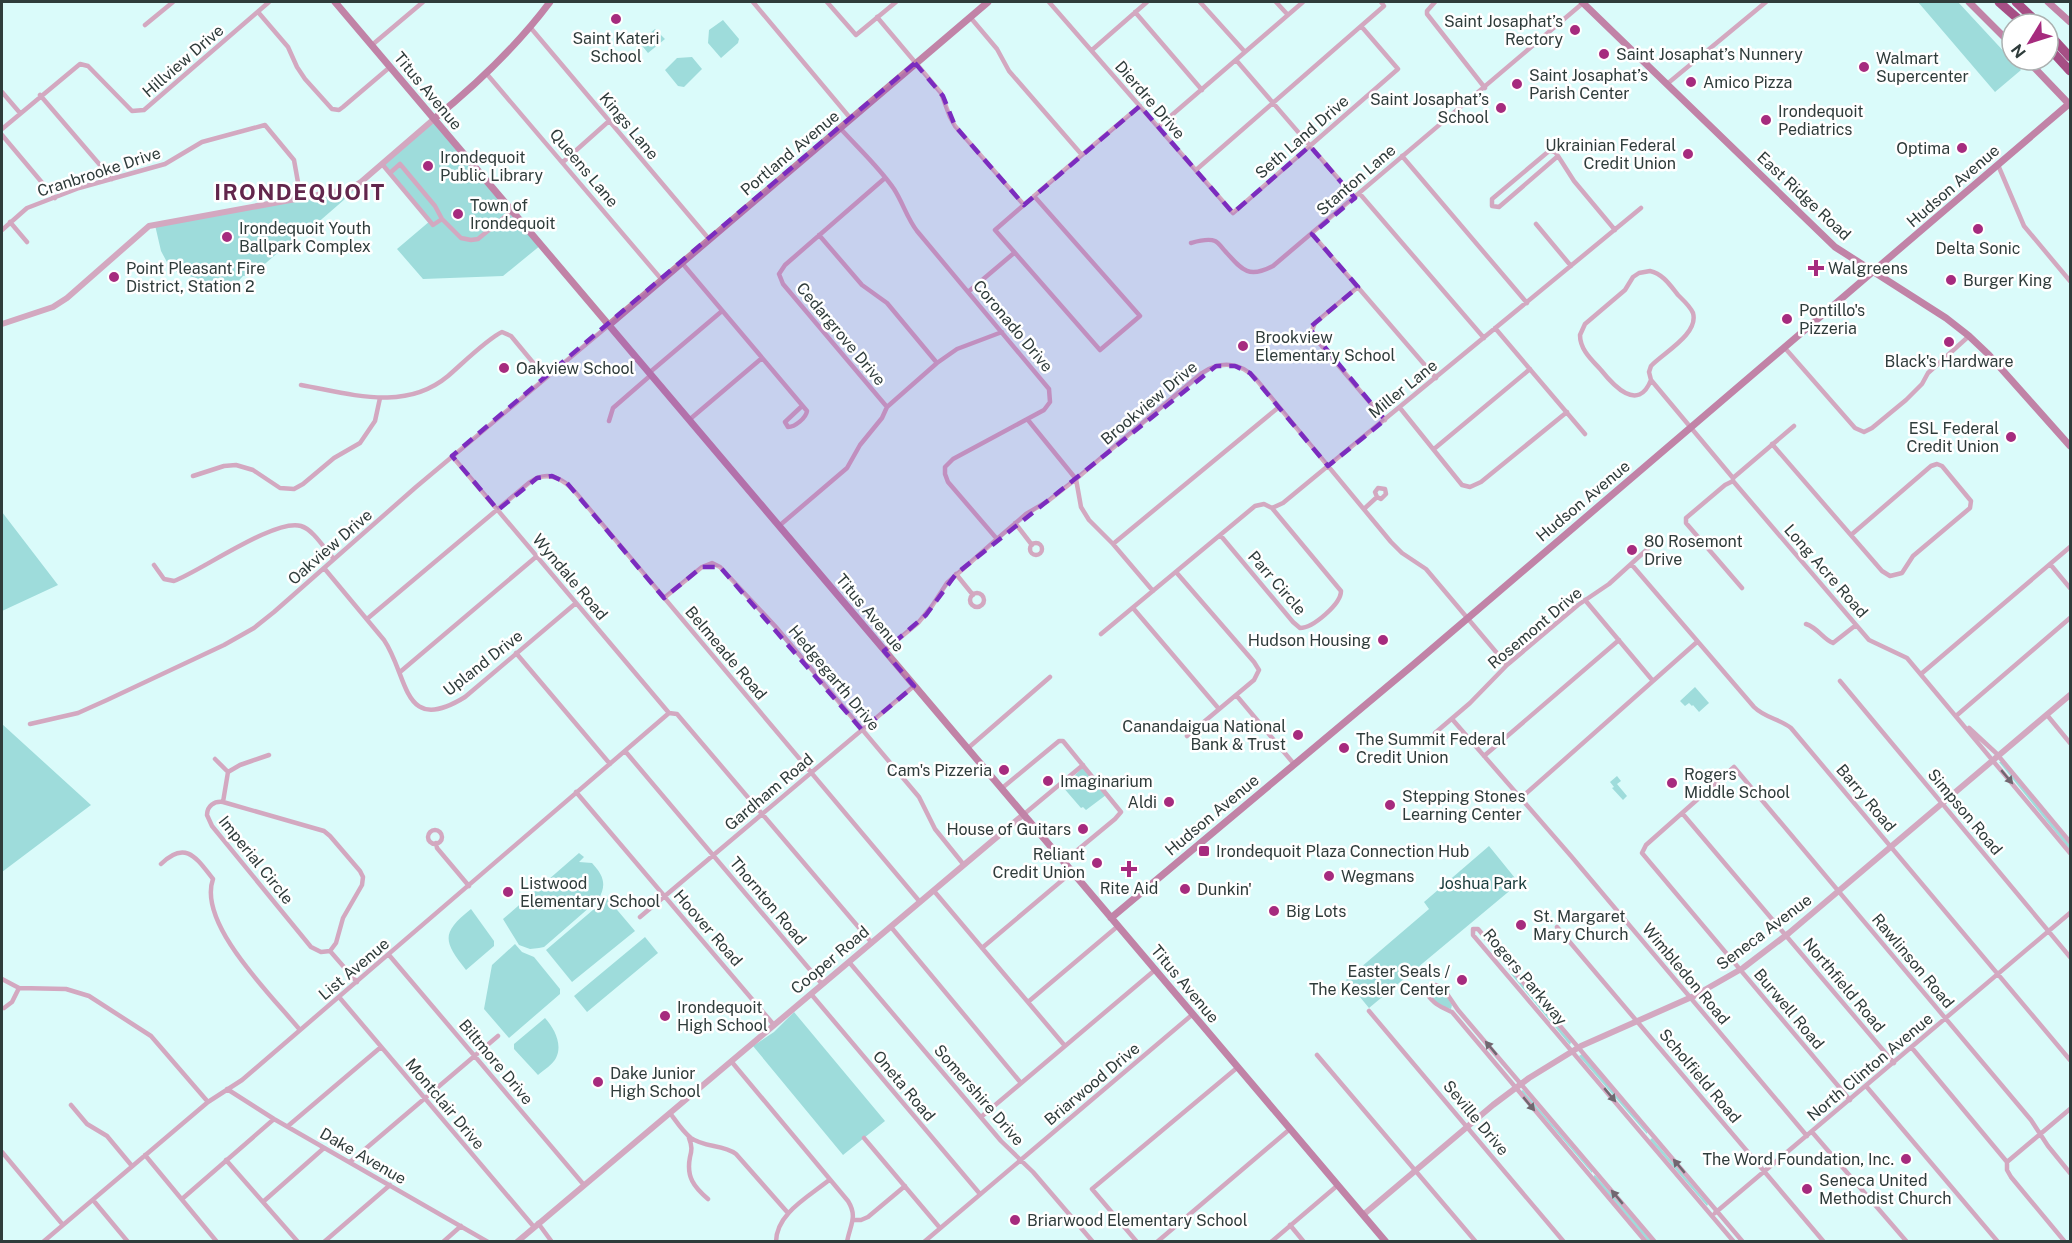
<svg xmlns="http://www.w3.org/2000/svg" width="2072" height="1243" font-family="'Public Sans',sans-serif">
<rect width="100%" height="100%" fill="#dafbfa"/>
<path fill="#9edcdb" d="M1918,2H1958L2021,70L1995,92Z
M723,20L739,39L738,43L721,58L708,43L709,30Z
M655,29L665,39L648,53L639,42Z
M692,57L702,69L684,87L678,86L665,70L677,58Z
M434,119L541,245L503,276L423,279L397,249L430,221L382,164Z
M351,189L353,192L307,232L303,231L252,275L243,276L234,286L225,290L218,289L199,279L177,272L168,264L161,251L155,225Z
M2,512L58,585L2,611Z
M1695,687L1709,703L1699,712L1693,705L1692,706L1689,703L1685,706L1680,701Z
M2,724L91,805L2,872Z
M1999,762H2001L2070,845V850Z
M1081,769H1084L1106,795L1086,810L1083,807L1081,808L1062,786L1066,784Z
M1617,776L1621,781L1617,784L1627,796L1623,800L1612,788L1614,787L1610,782Z
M1489,846L1519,883L1369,1008L1346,980L1429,909L1424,902Z
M579,853L584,857L579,862L592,863C604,876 607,885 598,900L544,947L539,948L530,949L519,945L503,919Z
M607,898L635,931L572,982L546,950Z
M471,909L494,941V946L466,970C443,941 441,933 471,909Z
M645,937L658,953L587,1012L574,996Z
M515,944L522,952L534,957L560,989V994L509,1038L484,1009L492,965Z
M1511,974H1513L1571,1042L1570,1045Z
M1435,987C1443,990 1448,998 1452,1005L1451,1009C1441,1007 1430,1000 1429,990Z
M794,1012L885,1121L843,1155L753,1046L774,1032Z
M545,1018C554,1028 563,1044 556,1058C553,1064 544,1070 538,1075L514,1049V1044Z
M1582,1054L1647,1132V1134L1579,1056Z
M1523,1090L1592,1171V1173L1521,1091Z
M1652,1138L1708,1204L1707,1206L1650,1140Z
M1594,1175L1596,1176L1652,1241H1648L1594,1178Z"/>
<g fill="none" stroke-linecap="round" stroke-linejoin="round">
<path stroke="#d3a8c0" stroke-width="4.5" d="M753,2L851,119
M827,2L856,35L896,2
M1049,2L1233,213L1398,69L1361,26
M1200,2L1245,52
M1276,2L1288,15
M1435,2L1427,11V14L1485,88
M258,12L288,47L297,67L305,79L332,109L339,110L343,107L390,67
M1135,12L1202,90
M877,17L941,93L950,117L955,126L1024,205
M970,17L997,49L1009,71L1082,155
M145,25L173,2
M530,27L709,239
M372,45L423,2
M1092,50L1147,2
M1236,60L1355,198
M486,73L662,280
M1667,84L1766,2
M2,92L20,113
M40,95L112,179
M1158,127L1303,2
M840,128C858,148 879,167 894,189C903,203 907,218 917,231L1049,389L1050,402L1044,410L953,459L945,467V474L948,482L997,539
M2,129L80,64L88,66L132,111L144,110L269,2
M2,135L55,198
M1402,156L1527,303
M1558,156L1555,152L1549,151L1492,199V206L1499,207L1558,156L1574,181L1615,230
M563,162L609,121
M382,164L433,225L442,219
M1998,165L2024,226L2070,281
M1196,170L1384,6L1381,2
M390,173L400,164L435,206L442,219L461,238L471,240L478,239L512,211
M885,178L785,265L779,274L783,284L887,407
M1360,194L1484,338
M1034,196L1140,316L1100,350L995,230C1043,188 1091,147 1140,106
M10,222L27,242
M1536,224L1571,266
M2,230L27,208L79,188L165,164L202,142L265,125L294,160L301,199
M1312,234L1436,378
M819,235L862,285L887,303L937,363
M1191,243C1198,241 1208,238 1215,241C1219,243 1222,248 1225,251C1242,270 1248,279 1273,266L1583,3
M682,263L807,411C806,418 795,427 788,427L785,422L802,406
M1650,271C1663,274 1670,285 1678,295C1683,300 1690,306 1693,313C1699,334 1663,353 1651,366L1649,372L1651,380C1638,413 1613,385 1601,370C1592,360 1580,350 1580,335L1585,324L1625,290L1633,277L1639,273Z
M1358,287L1315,323L1312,330L1315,338L1385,420
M968,292L1014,253
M1495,328L1585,434
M1784,347L1855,428L1864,432L1872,428L1906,400L1922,384L1928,373L1969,336
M649,373L722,311
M1651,380L1733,478V481L1869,640L1907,658L2070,853
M301,385C351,394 405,412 448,376C462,364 487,339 502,332L511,336L545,377
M1400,408L1462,485L1470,487L1481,482L1567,412
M689,420L762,358
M1028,420L1076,479L1081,507L1089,520L1113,544L1153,591
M609,421L613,408L651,375
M1772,444L1882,571L1890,576L1902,573L1913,556L1970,508L1971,501L1942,466L1937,464L1931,466L1851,535
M1434,449L1530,369
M452,456L669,713
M193,476L224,466L236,465L253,470L280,488L294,489L303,484L334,458L360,443L375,421L380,398
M1733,478L1794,426
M1733,481L1725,485L1686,518V523L1742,588
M1364,509L1377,497L1381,499L1386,494L1385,489L1378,488L1375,492L1377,497
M1015,523L1032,545
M779,526L847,468L860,445L882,418L887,407L937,363L957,349L1002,332
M1221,536L1293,622L1300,628C1313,628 1341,604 1341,591L1272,508
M1030 549a6 6 0 1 1 12 0a6 6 0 1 1-12 0Z
M1113,544L1279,407
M2050,564L2070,588
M154,565L164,579L174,581C201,571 275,518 301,526C314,530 325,550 334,559
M1632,565L1754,707C1765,718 1780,719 1791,728L2070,1060
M324,568L384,640C409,677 402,736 465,697L576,603
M1176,572L1254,662L1259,670L1254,680L1187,736
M956,574L973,595
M970 600a7 7 0 1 1 14 0a7 7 0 1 1-14 0Z
M664,598L702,567L712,563L720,567L775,626L919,797L935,829L964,865
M1585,600L1653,681
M1133,608L1219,709
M367,619L530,482C547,470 563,478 576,493L920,902
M1806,624C1818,628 1823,639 1833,643L1856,625
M1101,634L1255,506L1264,504L1272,508L1283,503L1641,208
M884,651L918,623L932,606L947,583L997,539L1026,514L1048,501L1076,479L1202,373C1220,361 1240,362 1255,378L1391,542L1402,553L1426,569L1507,665
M516,653L610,764
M400,672L537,556
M1921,674L2070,547
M1840,681L2070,957
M1236,695L1294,764
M2047,715L2070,743
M1956,716L2070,618
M1452,719L1571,856L1807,1136
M30,724L78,713L107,700L224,645L254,628L274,612L416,487L609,325
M1969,728L1996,753L2070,842
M1435,733L1470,703L1507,665L1578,605L1609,584L1653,544
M967,749L1050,677
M625,751L822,984
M1484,756L1619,640
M215,759L228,772L223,802
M228,772L240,765L269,755
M1001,789L1059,741H1063L1121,812L1115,819L1063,862
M576,792L774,1025
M1521,798L1697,642
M223,802L324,831L330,836L360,871L363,877L362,885L343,918L336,943L330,951L321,952L311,947L212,826L207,815C207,806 214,801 223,802Z
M1682,813L1894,1063
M1023,815L1083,765
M428 837a7 7 0 1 1 14 0a7 7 0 1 1-14 0Z
M436,843L437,848L469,886
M161,864C186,839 197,859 213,879C197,924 273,997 300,1030
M934,891L1065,1046
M640,917L914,686
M891,927L1021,1083
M1557,927L1824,1242
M982,948L1072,872
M330,951L357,982
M389,955L584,1185
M849,962L1001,1141L1033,1172L1093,1242
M2,979L19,988L66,989L89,996L151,1036L208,1102
M811,994L980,1194
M339,997L534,1227
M1028,1002L1118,926
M4,1008L12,1002L19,988
M1369,1011L1564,1242
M1912,1048L2007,1162V1170L2011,1177L2065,1242
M1317,1055L1476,1242
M731,1061L848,1201C858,1217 850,1225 847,1242
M1866,1086L1998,1242
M227,1089L274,1119L488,1242
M1850,1100L1642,853L1646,845L1734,767L2031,1120L2048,1146L2070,1173
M71,1105L87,1124L107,1136L132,1166
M670,1113C676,1121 683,1132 691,1138C705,1148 723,1144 736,1154L788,1213
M981,1117L1155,970
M288,1126L381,1047
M1812,1132L1907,1242
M689,1138C692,1146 692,1150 690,1157C686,1177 694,1187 708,1199
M864,1138L940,1228
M2,1152L63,1225
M145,1155L217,1242
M226,1160L298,1242
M350,1162L498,1036
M2007,1162L2070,1109
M182,1199L274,1119
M93,1200L128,1242
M264,1201L324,1148
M1715,1213L2070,913
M854,1220H861L868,1217L905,1186
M538,1223L552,1242
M1290,1225L1304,1242
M43,1242L208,1102L242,1080L669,713L677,714L872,943
M324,1242L390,1185
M443,1242L461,1226
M776,1242C776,1213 810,1196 829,1180
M924,1242L1193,1014
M1137,1242L1092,1189L1238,1067
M1157,1242L1290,1129
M1271,1242L1338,1185
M1646,1242L1452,1012C1439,1006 1435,1005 1426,993L1428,987L1436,985L1443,988L1458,1010L1655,1242
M1734,1242L1473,935V929H1478L1743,1242"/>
<path stroke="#d3a8c0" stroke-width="6" d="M2,324L53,307L67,298L149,226L350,189L361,182L434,119
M1363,1215L1493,1105L1529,1078L1581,1046L1694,996L1743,968L1789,933L2070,695
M517,1242L1023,815"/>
<path stroke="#c183a7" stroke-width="7" d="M335,2L1386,1242
M1582,2L1835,247L1946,318L1969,336L1989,355L2070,446
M1969,2L2012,45
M2048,2L2070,22
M2027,60L2070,105
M434,119C477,84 517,46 550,2
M609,325L988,2
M1111,918L1413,665L2070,103"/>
<path stroke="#a64f85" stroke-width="9" d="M1999,2L2024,24
M2016,2L2039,24
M2048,33L2070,57
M2048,47L2070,71"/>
</g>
<defs><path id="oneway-solid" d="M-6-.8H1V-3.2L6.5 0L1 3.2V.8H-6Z" transform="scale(1.5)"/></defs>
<g fill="#716770">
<use href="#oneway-solid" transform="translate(2007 777) rotate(50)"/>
<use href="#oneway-solid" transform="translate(1491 1048) rotate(-130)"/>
<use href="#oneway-solid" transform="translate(1610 1095) rotate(50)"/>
<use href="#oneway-solid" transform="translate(1529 1104) rotate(50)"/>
<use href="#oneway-solid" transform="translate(1679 1166) rotate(-130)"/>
<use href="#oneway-solid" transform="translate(1617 1197) rotate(-130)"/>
</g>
<path fill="#7b2cbf" fill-opacity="0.2" stroke="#7b2cbf" stroke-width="4.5" stroke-dasharray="12 8" stroke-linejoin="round" d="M915,63L943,96L955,126L1024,205L1140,106L1233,213L1310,146L1355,198L1312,234L1358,287L1309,328L1385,420L1328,466L1250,373L1235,366H1216L956,574L926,615L884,651L914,686L862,730L720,567H702L664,598L567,483L552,476L537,478L498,510L452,456Z"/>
<g fill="#a62b7e" stroke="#fff" stroke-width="2">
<circle cx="616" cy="19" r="6"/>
<circle cx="1575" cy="30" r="6"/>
<circle cx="1604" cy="54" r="6"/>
<circle cx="1864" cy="67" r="6"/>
<circle cx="1691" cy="82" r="6"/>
<circle cx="1517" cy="84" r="6"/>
<circle cx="1501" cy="108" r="6"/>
<circle cx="1766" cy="120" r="6"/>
<circle cx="1962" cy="148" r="6"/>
<circle cx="1688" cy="154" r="6"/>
<circle cx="428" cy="166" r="6"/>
<circle cx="458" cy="214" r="6"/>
<circle cx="1978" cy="229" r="6"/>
<circle cx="227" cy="237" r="6"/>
<path d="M1813 259h6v6h6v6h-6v6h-6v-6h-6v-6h6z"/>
<circle cx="114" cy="277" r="6"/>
<circle cx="1951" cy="280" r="6"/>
<circle cx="1787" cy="319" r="6"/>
<circle cx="1949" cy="342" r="6"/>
<circle cx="1243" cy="346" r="6"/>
<circle cx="504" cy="368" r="6"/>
<circle cx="2011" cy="437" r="6"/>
<circle cx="1632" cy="550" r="6"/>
<circle cx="1383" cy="640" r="6"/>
<circle cx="1298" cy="735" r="6"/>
<circle cx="1344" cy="748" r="6"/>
<circle cx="1004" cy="770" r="6"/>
<circle cx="1048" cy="781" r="6"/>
<circle cx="1672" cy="783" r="6"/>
<circle cx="1169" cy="802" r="6"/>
<circle cx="1390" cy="805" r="6"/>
<circle cx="1083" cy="829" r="6"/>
<rect x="1198" y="845" width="12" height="12" rx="3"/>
<circle cx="1097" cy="863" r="6"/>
<path d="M1126 860h6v6h6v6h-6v6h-6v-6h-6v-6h6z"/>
<circle cx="1329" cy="876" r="6"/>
<circle cx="1185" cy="889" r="6"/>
<circle cx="508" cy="892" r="6"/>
<circle cx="1274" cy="911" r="6"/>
<circle cx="1521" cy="925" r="6"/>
<circle cx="1462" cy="980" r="6"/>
<circle cx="665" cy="1016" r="6"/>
<circle cx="598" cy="1082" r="6"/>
<circle cx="1906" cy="1159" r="6"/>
<circle cx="1807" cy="1189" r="6"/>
<circle cx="1015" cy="1220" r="6"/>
</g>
<g text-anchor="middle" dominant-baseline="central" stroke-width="5" stroke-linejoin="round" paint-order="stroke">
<g font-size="16" fill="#2f3c3b" stroke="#fff" text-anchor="start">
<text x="1563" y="21" text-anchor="end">Saint Josaphat’s<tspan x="1563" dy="18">Rectory</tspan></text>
<text x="616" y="38" text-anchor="middle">Saint Kateri<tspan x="616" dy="18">School</tspan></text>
<text x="1616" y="54">Saint Josaphat’s Nunnery</text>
<text x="1876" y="58">Walmart<tspan x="1876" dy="18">Supercenter</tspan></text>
<text x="1529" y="75">Saint Josaphat’s<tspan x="1529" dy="18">Parish Center</tspan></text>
<text x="1703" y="82">Amico Pizza</text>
<text x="1489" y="99" text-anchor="end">Saint Josaphat’s<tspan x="1489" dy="18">School</tspan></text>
<text x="1778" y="111">Irondequoit<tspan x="1778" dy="18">Pediatrics</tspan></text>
<text x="1676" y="145" text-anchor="end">Ukrainian Federal<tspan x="1676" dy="18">Credit Union</tspan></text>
<text x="1950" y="148" text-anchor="end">Optima</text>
<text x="440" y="157">Irondequoit<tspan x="440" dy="18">Public Library</tspan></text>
<text x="470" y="205">Town of<tspan x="470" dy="18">Irondequoit</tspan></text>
<text x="239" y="228">Irondequoit Youth<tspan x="239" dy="18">Ballpark Complex</tspan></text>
<text x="1978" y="248" text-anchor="middle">Delta Sonic</text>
<text x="126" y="268">Point Pleasant Fire<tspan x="126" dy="18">District, Station 2</tspan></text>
<text x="1828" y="268">Walgreens</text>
<text x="1963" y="280">Burger King</text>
<text x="1799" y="310">Pontillo's<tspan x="1799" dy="18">Pizzeria</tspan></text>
<text x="1255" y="337">Brookview<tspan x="1255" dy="18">Elementary School</tspan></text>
<text x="1949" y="361" text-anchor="middle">Black's Hardware</text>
<text x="516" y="368">Oakview School</text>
<text x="1999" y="428" text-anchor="end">ESL Federal<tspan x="1999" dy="18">Credit Union</tspan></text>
<text x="1644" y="541">80 Rosemont<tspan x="1644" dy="18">Drive</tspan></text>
<text x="1371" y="640" text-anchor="end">Hudson Housing</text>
<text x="1286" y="726" text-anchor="end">Canandaigua National<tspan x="1286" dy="18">Bank &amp; Trust</tspan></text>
<text x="1356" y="739">The Summit Federal<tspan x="1356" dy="18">Credit Union</tspan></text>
<text x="992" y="770" text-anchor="end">Cam's Pizzeria</text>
<text x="1684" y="774">Rogers<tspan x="1684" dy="18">Middle School</tspan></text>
<text x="1060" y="781">Imaginarium</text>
<text x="1402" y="796">Stepping Stones<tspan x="1402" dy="18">Learning Center</tspan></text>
<text x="1157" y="802" text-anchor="end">Aldi</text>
<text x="1071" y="829" text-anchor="end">House of Guitars</text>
<text x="1216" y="851">Irondequoit Plaza Connection Hub</text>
<text x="1085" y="854" text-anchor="end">Reliant<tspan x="1085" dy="18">Credit Union</tspan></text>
<text x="1341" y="876">Wegmans</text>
<text x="520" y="883">Listwood<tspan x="520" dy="18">Elementary School</tspan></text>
<text x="1129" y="888" text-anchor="middle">Rite Aid</text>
<text x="1197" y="889">Dunkin'</text>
<text x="1286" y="911">Big Lots</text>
<text x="1533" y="916">St. Margaret<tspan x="1533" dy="18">Mary Church</tspan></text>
<text x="1450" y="971" text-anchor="end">Easter Seals /<tspan x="1450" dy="18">The Kessler Center</tspan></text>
<text x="677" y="1007">Irondequoit<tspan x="677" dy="18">High School</tspan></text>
<text x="610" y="1073">Dake Junior<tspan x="610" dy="18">High School</tspan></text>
<text x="1894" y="1159" text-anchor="end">The Word Foundation, Inc.</text>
<text x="1819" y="1180">Seneca United<tspan x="1819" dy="18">Methodist Church</tspan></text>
<text x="1027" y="1220">Briarwood Elementary School</text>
</g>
<g font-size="16" fill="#2f3c3b" stroke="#fff">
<text transform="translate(183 61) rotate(-41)">Hillview Drive</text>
<text transform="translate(428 91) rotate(50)">Titus Avenue</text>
<text transform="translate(1150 100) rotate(49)">Dierdre Drive</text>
<text transform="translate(629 126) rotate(50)">Kings Lane</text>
<text transform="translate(1302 137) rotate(-41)">Seth Land Drive</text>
<text transform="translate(790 153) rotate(-40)">Portland Avenue</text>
<text transform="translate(584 168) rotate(50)">Queens Lane</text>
<text transform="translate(99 172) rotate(-18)">Cranbrooke Drive</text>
<text transform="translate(1356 180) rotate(-41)">Stanton Lane</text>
<text transform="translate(1953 186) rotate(-41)">Hudson Avenue</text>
<text transform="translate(1804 196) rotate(43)">East Ridge Road</text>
<text transform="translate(1013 326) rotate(50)">Coronado Drive</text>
<text transform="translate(841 334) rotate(50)">Cedargrove Drive</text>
<text transform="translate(1403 389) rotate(-39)">Miller Lane</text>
<text transform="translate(1149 403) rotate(-40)">Brookview Drive</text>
<text transform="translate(1583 501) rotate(-40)">Hudson Avenue</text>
<text transform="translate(330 547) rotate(-41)">Oakview Drive</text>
<text transform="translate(1826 571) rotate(49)">Long Acre Road</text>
<text transform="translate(570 577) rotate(50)">Wyndale Road</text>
<text transform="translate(1277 583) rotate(49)">Parr Circle</text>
<text transform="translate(870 613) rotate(50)">Titus Avenue</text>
<text transform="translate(1535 628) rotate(-40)">Rosemont Drive</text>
<text transform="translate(726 653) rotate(50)">Belmeade Road</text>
<text transform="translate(483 663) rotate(-38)">Upland Drive</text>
<text transform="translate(834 678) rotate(50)">Hedgegarth Drive</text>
<text transform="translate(769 792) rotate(-40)">Gardham Road</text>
<text transform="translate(1866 798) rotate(50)">Barry Road</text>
<text transform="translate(1965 812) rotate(50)">Simpson Road</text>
<text transform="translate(1212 815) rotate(-40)">Hudson Avenue</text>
<text transform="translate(256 860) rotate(51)">Imperial Circle</text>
<text transform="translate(768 901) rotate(50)">Thornton Road</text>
<text transform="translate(708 928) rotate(49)">Hoover Road</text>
<text transform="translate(1764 932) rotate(-37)">Seneca Avenue</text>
<text transform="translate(830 960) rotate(-40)">Cooper Road</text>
<text transform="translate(1913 961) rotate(50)">Rawlinson Road</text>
<text transform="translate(354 969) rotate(-40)">List Avenue</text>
<text transform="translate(1686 974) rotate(50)">Wimbledon Road</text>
<text transform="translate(1525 977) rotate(50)">Rogers Parkway</text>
<text transform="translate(1185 984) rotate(50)">Titus Avenue</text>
<text transform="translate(1844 985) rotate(50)">Northfield Road</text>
<text transform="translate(1789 1009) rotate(50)">Burwell Road</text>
<text transform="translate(496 1062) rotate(50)">Biltmore Drive</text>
<text transform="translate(1870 1067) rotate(-40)">North Clinton Avenue</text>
<text transform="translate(1700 1076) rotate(50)">Scholfield Road</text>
<text transform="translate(1092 1084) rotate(-40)">Briarwood Drive</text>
<text transform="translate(904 1086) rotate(50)">Oneta Road</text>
<text transform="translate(979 1095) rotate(49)">Somershire Drive</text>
<text transform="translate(445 1104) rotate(50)">Montclair Drive</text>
<text transform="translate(1476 1118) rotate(50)">Seville Drive</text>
<text transform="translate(363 1156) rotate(30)">Dake Avenue</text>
</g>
<g font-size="16" fill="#193c3c" stroke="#fff">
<text x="1483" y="883">Joshua Park</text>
</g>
<g font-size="22" font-weight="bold" letter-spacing="1.5" fill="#62264c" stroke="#fff">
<text x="300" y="192">IRONDEQUOIT</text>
</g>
</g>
<rect width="2072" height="1243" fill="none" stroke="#2f3c3b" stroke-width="6"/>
<g transform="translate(2030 42) rotate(232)"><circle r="28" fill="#ffffff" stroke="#acb1b1" stroke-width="1.5"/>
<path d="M0-4.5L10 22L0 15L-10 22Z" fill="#a62b7e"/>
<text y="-9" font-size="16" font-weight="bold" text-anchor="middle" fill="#2f3c3b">N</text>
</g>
</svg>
